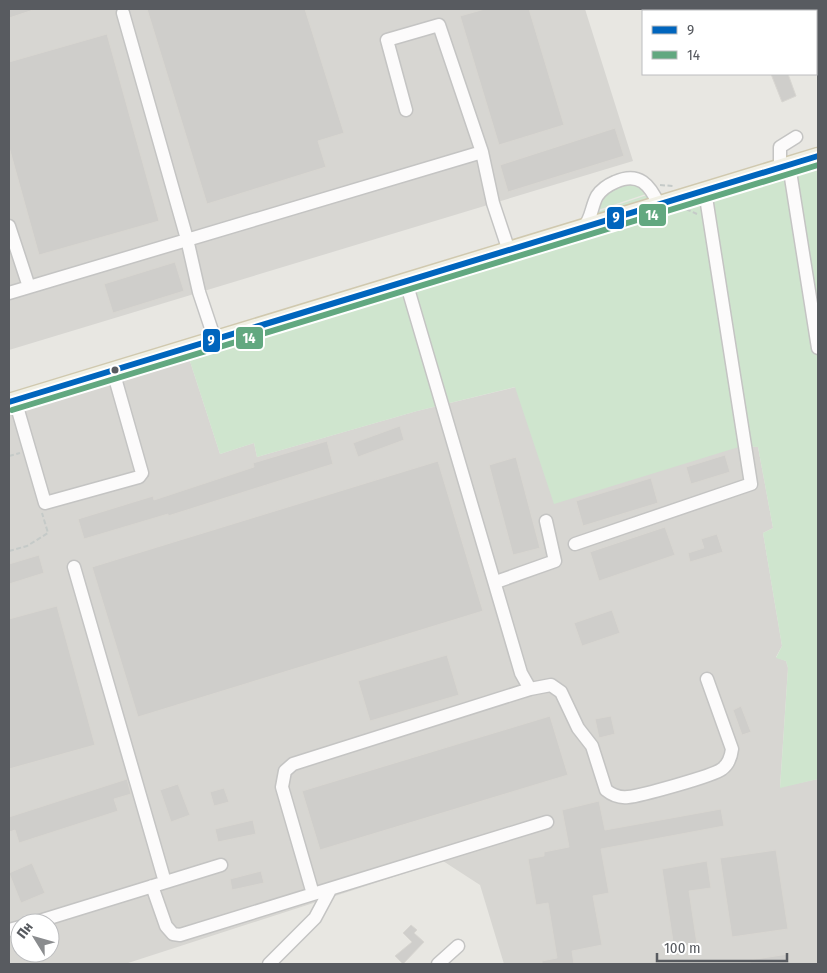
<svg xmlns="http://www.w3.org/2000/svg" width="827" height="973" font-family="'Fira Sans Condensed',sans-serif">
<rect width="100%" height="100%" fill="#e8e7e2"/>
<path fill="#d7d6d2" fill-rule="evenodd" d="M9,9H585L633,161L9,350Z
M186,349L220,454L254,443L257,457L417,411L516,387L743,446L758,447L773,528L763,533L782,646L776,657L786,661L788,668L780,787L818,779V964H504L480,885L443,861L125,964H9V402ZM20,923H50V953H20Z"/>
<path fill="#cfe5ce" d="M816,157L818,174V779L780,788L788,668L786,661L776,658L782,646L763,533L773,528L758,447L742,446L554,504L515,387L417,411L257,457L254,443L220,454L186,349Z
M632,181L649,193L595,211L605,192Z
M650,194L651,199L600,220L594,213Z"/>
<path fill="#cfcecb" stroke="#d8d6d1" d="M9,9H32L33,10L9,18Z
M147,9H305L344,133L318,141L326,167L207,204Z
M485,9H529L564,125L499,145L460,16Z
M107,34L159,221L39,255L9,147V62Z
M771,74H788L796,96L782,102Z
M615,128L624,156L508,192L500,165Z
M175,262L184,291L113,313L104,284Z
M400,426L404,440L358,457L353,443Z
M327,441L333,464L168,516V514L84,539L78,519L153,496L154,500L254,467L253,463Z
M725,455L730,472L691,484L686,467Z
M516,457L540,548L513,555L489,465Z
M438,461L483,611L138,717L92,567Z
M651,478L658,503L583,526L576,501Z
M665,527L675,555L599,581L590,552Z
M717,534L723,552L690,562L688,553L704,548L701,539Z
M39,555L44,573L9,584V564Z
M57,606L95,745L9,769V619Z
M612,610L620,633L582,646L574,623Z
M447,655L459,695L370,721L358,681Z
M741,706L751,732L742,735L733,710Z
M550,716L568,775L320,850L302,791Z
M611,716L615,734L599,738L595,719Z
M127,779L131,794L114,799L118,811L19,843L15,830L9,832V817Z
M178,784L190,815L171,822L160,790Z
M224,788L229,802L214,806L210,792Z
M599,801L605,830L721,809L724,826L601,849L609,893L593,896L602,945L572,951L574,964H542V961L557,958L548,903L536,905L528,859L544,856V852L569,847L562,810Z
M253,820L256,834L218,842L215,829Z
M776,850L788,929L732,937L720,858Z
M707,861L711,888L689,891L697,944L674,948L662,869Z
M32,863L45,893L21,903L9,873Z
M261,871L264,883L232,890L230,879Z
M411,925L417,930L414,933L424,942L403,964L395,956L412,942L403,933Z
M788,954L789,964H750V960Z"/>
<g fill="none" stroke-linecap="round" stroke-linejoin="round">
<g stroke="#c4c4c3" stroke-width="15">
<path id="minor" d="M123,13L187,239L199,292L215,340
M406,110L387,40L439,25L482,152L493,203L509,251
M789,165L818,348
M780,168V147L796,137
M9,226L29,287
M583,228C592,219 591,207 597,196C601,190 608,185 615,182C639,171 650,185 659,205
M9,293L482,152
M15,400L45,503L139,477L142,473L113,371
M575,544L751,484L705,191
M74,567L165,882
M496,582L555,561L546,521
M530,689L551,685L561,692L578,728L592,746L606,790C612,795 619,798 628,797C640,796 713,776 722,769C729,764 731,757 732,749L707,679
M152,886L166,926L173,934L180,935L547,822
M313,894L282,787L285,771L293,764L530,689L521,673L406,282
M33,923L221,865
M9,930L20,927
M269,964L315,918L330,890
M438,964L458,946"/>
</g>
<g stroke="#d0c9af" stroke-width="19">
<path id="major" d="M9,402L818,156"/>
</g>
<path stroke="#c5cac8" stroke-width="2" stroke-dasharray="5 2.5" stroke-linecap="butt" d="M660,185L673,186
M686,209L697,214
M9,456L20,453
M9,551L27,546L48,533L42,513"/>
<use href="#minor" stroke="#fcfbfb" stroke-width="12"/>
<use href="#major" stroke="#f1f0e5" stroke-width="16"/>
<g stroke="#fff" stroke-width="10">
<path id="bus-1" d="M9,402L818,156"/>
</g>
<g stroke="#fff" stroke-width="10">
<path id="bus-2" d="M12,410L818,165"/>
</g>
<use href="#bus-1" stroke="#0065bd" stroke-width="6"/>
<use href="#bus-2" stroke="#62a880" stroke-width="6"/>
</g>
<circle fill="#585b60" stroke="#fff" stroke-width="2" cx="115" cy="370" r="4.5"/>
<g stroke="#fff" stroke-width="2">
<rect x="638" y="203" width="29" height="24" rx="5" fill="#62a880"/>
<rect x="606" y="206" width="19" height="24" rx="5" fill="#0065bd"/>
<rect x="235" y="326" width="29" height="24" rx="5" fill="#62a880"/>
<rect x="202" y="328" width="19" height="25" rx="5" fill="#0065bd"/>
</g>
<g font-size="14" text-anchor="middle" font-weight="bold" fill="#fff">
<text x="652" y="220">14</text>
<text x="616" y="222">9</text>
<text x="249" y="343">14</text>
<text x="211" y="345">9</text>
</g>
<rect width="827" height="973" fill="none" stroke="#585b60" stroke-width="20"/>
<rect x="642" y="10" width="175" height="65" fill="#ffffff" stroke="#bcbdbf"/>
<rect x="652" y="26" width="25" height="8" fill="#0065bd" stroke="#bcbdbf"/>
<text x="687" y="35" font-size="15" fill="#585b60">9</text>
<rect x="652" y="51" width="25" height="8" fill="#62a880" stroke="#bcbdbf"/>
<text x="687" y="60" font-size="15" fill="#585b60">14</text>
<g transform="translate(35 938) rotate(307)"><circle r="24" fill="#ffffff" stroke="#bcbdbf"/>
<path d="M0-4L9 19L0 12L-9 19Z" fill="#8a8c8e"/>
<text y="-8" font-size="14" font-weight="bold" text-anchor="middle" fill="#585b60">Пн</text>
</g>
<path d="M657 953v8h130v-8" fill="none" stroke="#585b60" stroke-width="2.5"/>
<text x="664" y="953" font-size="15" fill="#585b60" stroke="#ffffff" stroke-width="4" paint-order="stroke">100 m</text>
</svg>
